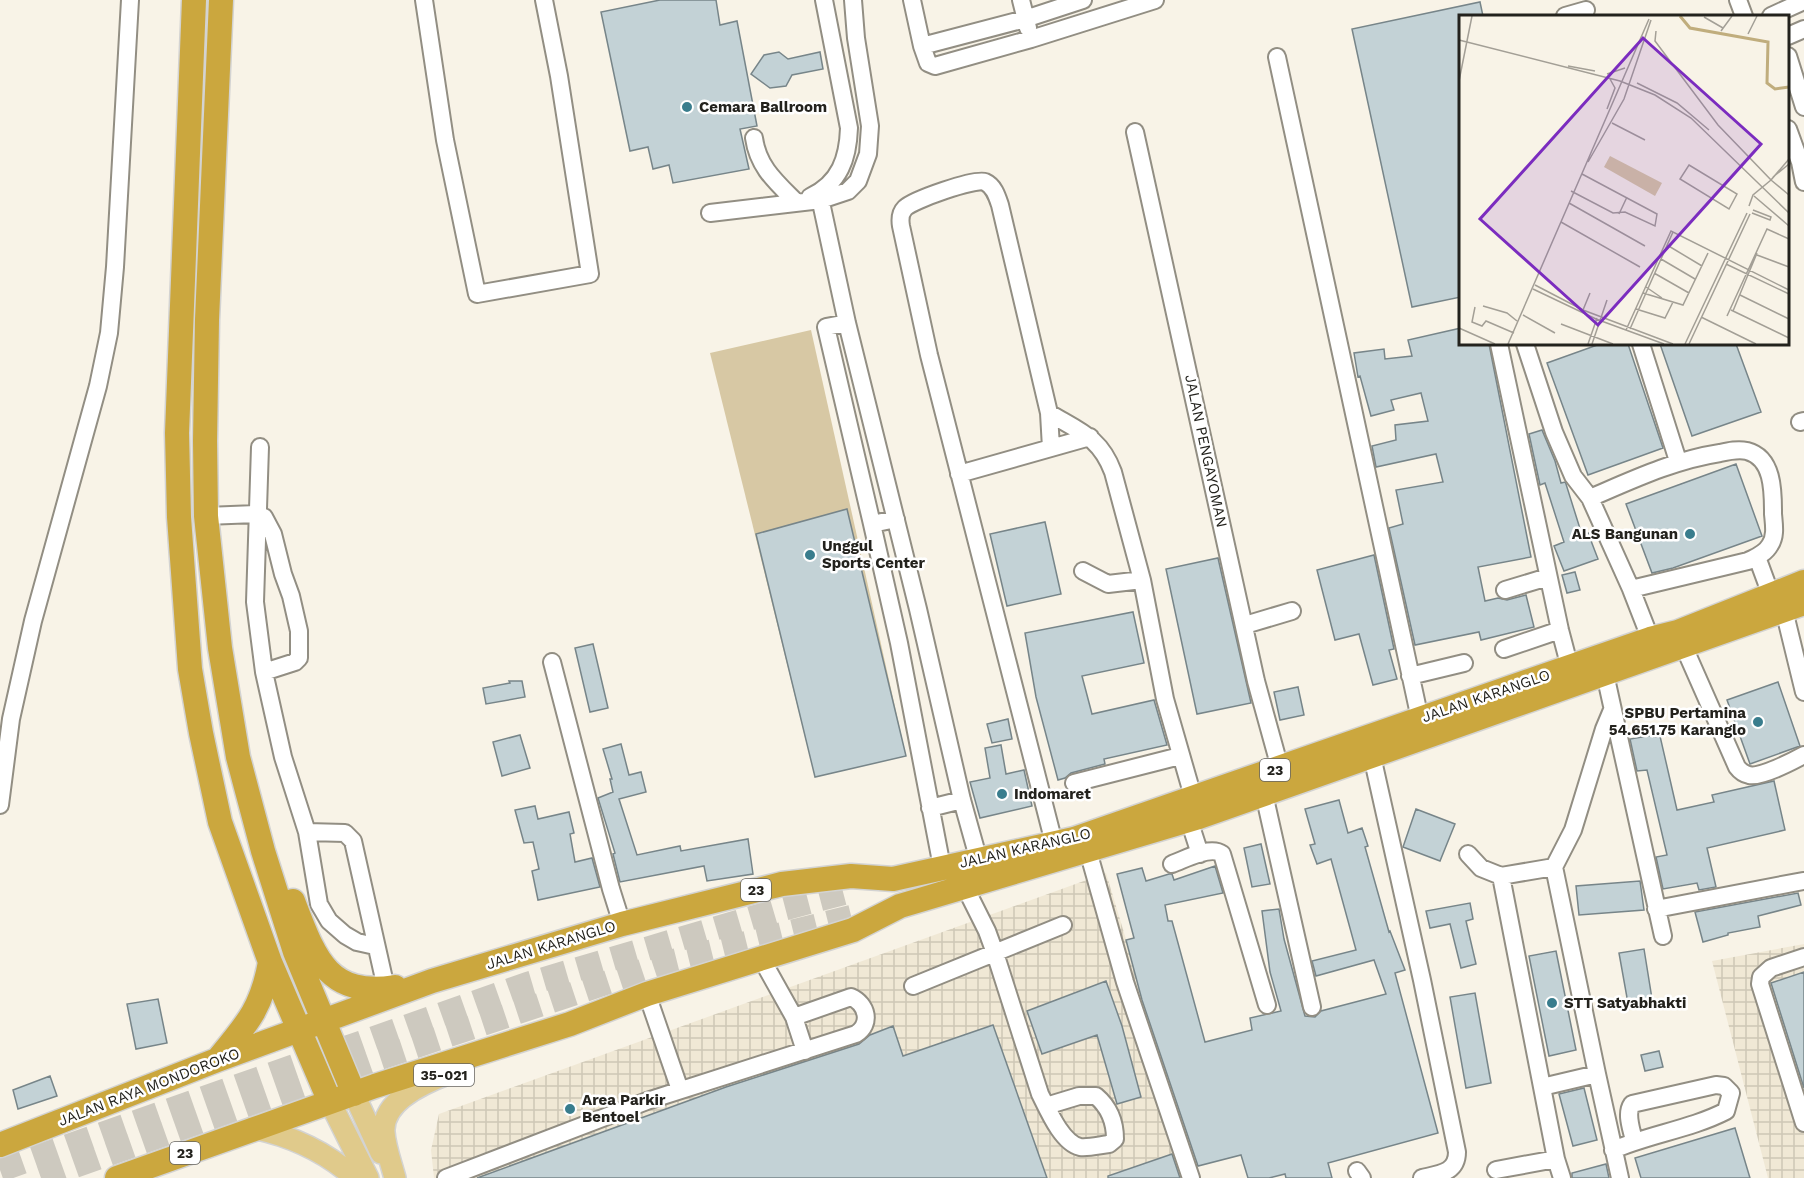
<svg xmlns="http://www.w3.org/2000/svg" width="1804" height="1178" font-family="'Work Sans',sans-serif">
<defs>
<pattern id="industrial-grid" width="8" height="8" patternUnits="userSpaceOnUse" patternTransform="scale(1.5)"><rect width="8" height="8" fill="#f0e8d5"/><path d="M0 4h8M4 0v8" fill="none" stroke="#cec7b6"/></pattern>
</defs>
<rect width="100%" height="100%" fill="#f8f3e7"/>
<path fill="url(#industrial-grid)" d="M1106,873L1198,1178H434L431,1150L439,1114Z
M1804,944V1178H1768L1712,961Z"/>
<path fill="#d7c8a4" d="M811,330L906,756L815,777L710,353Z"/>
<path fill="#c3d2d6" stroke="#778589" stroke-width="1.5" d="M660,0H716L720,25L737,21L757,126L740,129L749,169L673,183L669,165L653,169L648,147L630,151L601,12Z
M1480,2L1483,16H1461V297L1412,307L1352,29Z
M779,52L788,59L820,52L823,69L792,75L786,86L770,88L751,74L764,55Z
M1461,328V344H1489L1531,557L1478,567L1485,601L1498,598L1507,600L1526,595L1534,627L1481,640L1479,632L1415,645L1389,528L1403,524L1396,490L1443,482L1436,454L1376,467L1372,446L1396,440L1395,425L1428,421L1421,393L1391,400L1394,410L1371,416L1360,376L1358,377L1354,353L1384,349L1385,359L1412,356L1408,340Z
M1600,344H1628L1663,448L1588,475L1547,363Z
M1660,344H1736L1761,412L1692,436Z
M1542,430L1555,461L1561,483L1565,482L1566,484L1582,535L1588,533L1598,559L1564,571L1554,546L1564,542L1545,483L1540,485L1529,434Z
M1736,464L1762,536L1673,568L1652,573L1626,504Z
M847,509L906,756L815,777L756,534Z
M1045,522L1061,594L1007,606L990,534Z
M1374,555L1394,649L1389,650L1397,679L1373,685L1359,634L1335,640L1317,570Z
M1218,558L1251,703L1197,714L1166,569Z
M1575,572L1580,590L1567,593L1562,575Z
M1133,612L1144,663L1082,676L1092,714L1154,700L1167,745L1104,759L1105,764L1071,773L1065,778L1058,780L1036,697L1025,633Z
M593,644L608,708L590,712L575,648Z
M509,681H522L525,697L486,704L483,688L510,683Z
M1778,682L1800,746L1750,764L1727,700Z
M1298,687L1304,715L1280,720L1274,692Z
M1008,719L1012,739L992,743L987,724Z
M520,735L530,768L502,776L493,742Z
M1654,735V737L1660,736L1677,810L1714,802L1712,795L1774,781L1785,830L1707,848L1716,887L1699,890L1697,883L1663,889L1656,857L1667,855L1647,770L1637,771L1630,739Z
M621,744L629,775L641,772L646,792L619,799L637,855L680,846L681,851L748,839L753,874L707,881L704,866L620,882L613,854L615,853L598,798L613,792L610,779H612L603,749Z
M1001,745L1006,774L1024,770L1032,806L980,818L970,782L990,778L985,748Z
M1339,800L1348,833L1362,828L1368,846L1365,847L1389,932L1390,931L1405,970L1395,973L1438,1133L1328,1163L1332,1178H1286L1285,1174L1269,1178H1248L1241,1155L1198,1166L1142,1000L1126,940L1134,938L1117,874L1142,868L1146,881L1169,874H1172L1174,880L1215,866L1223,893L1165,905L1168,921H1172L1205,1042L1252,1030L1250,1018L1281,1011L1270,972L1262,911L1279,909L1284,939L1305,1016L1315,1017L1321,1011L1386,994L1374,960L1316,976L1312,961L1356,950L1331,859L1317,864L1310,845L1315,844L1305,809Z
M535,806L538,819L569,812L574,833L570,834L575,862L592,858L600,887L538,900L532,871L539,869L533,842L524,843L515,810Z
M1416,809L1455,824L1440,861L1403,847Z
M1261,844L1270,884L1252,887L1244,848Z
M1640,881L1644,910L1579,915L1576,886Z
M1798,893L1801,905L1758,916L1760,927L1728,933V935L1703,942L1695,912Z
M1470,903L1473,919L1466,921L1476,964L1461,968L1450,924L1430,928L1426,911Z
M1644,949L1653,1005L1629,1009L1619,953Z
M1556,951L1576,1050L1549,1056L1529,956Z
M1804,972V1088L1771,983Z
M1106,981L1122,1026L1141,1097L1117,1104L1097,1035L1042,1054L1027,1011Z
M1475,993L1491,1083L1466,1088L1450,997Z
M158,999L167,1043L136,1049L127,1004Z
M993,1025L1047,1178H477L726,1087L859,1044L870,1035L893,1026L903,1056Z
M1659,1051L1663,1067L1645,1071L1641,1055Z
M50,1076L57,1096L18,1109L13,1090Z
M1584,1088L1597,1140L1573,1146L1559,1094Z
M1735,1128L1750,1178H1641L1635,1158Z
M1172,1154L1180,1178H1108V1176Z
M1606,1164L1609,1178H1572V1173Z"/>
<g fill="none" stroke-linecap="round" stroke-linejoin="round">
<path stroke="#cdc9bf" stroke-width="24" stroke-dasharray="24 12" stroke-linecap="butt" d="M0,1170L527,984L775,911L844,893
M41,1178L374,1060L669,962L855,916"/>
<g stroke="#928e83" stroke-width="20">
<path id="minor" d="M424,0L445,140L477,294L590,274L559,76L544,0
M912,0L922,46L928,63L935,66L1031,39L1155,0
M1021,0L1028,28
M1738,0L1744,16
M1565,16L1586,10
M1771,16L1804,1
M1788,36L1804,29
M922,46L1025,19L1083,0
M1788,56L1804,107
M1277,57L1420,719
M1788,129L1800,162L1804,182
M1135,132L1256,681L1280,768
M754,138C758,167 776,182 796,202
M819,193L847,323L918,609L962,800L979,861
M810,197C840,183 848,158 849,128L824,0
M710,213L821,200L848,191L858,181L868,154L870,126L856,38L853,0
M847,323L826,327L872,524
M1499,344L1560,630L1570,668
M1525,344L1554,432L1573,476L1590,498L1631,589L1654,648
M1641,344L1678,461
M1049,413L1051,448
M1800,422L1804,421
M260,447L255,602L264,672L283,757L307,832L319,904L329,921L345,935L357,942L375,946
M959,474L1090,437
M1590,498C1632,480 1674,460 1720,453C1729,451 1738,449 1747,451C1774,458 1773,493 1773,514C1774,525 1776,536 1770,545C1765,554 1756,557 1748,561L1631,589
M206,516L256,514L264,517L273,534L283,574L291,596L299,631V658L295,662L264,672
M896,519L872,524L899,643L942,867
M1757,557L1771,595
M1083,571L1108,584L1142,580
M1505,590L1548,577
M1784,610L1804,692
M1245,625L1292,611
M1680,638L1737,767C1740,771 1744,774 1749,775C1760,778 1793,761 1804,755
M1504,649L1560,630
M552,662L611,889L622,924
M1605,674L1663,936
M1410,676L1464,663
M1612,710L1604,729L1573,830L1554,867L1597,1074L1620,1178
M1372,756L1422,980L1457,1152C1457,1173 1439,1174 1422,1178
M1074,783L1180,756
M1264,794L1312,1007
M0,805L11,719L33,621L98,386L109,333L115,267L130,0
M930,808L962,800
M1189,820L1200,854
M307,832L345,833L353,841L386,988
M1054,843L929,355L901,226C900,220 900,213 905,208C913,200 975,178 985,182C994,186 997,196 1000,205L1049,413C1079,431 1100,437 1113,472L1142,580L1165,699L1196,807
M1088,851L1125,982L1191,1178
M1468,854L1481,868L1501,876L1554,867
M1172,864C1184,860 1210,845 1222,854L1267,1005
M1501,876L1556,1159L1562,1178
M965,887L987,931L995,953L1040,1094C1048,1110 1062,1143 1080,1147C1089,1148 1100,1145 1109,1144L1115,1139C1115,1122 1109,1107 1096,1096H1079L1046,1106
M1656,909L1803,881
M1804,957L1771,968L1761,977L1760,984L1804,1123
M761,958L794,1017L805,1051
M913,986L1063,925
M647,994L680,1090
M1542,1087L1597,1074
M1613,1150C1650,1134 1691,1129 1726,1111L1731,1093L1724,1086L1716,1085L1632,1104C1625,1114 1632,1130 1634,1141
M1496,1170L1556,1159
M1357,1171L1362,1178
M446,1178L647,1101L856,1034C872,1024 867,1004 851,997L794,1017"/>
</g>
<g stroke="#d3d3d2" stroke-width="24">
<path id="major" d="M354,1094L381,1153
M330,1102L368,1178
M253,1128C292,1136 325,1151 355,1178
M395,1178C391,1163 385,1147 384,1132C382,1100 426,1082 450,1073"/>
</g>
<g stroke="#d3d3d2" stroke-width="27">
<path id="highway" d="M194,0L177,433L179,517L190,669L201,733L220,822L270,962L330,1102
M221,0L207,320L205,441L206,516L220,648L238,757L263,851L295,952L354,1094
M293,901C314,955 326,998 395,987
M218,1059C247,1024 262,1008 270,962
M0,1145L217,1060L432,981L622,924L782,884L851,876L893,879L1074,839L1650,639L1678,632L1804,582
M117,1178L375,1086L570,1024L647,994L853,930L900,906L1199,817L1804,603"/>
</g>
<use href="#minor" stroke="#fff" stroke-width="16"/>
<use href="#major" stroke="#e0ca8b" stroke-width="21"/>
<use href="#highway" stroke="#cba73e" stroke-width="24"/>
</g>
<g fill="#397d8d" stroke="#fff" stroke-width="2">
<circle cx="687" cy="107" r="6"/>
<circle cx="1690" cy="534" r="6"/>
<circle cx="810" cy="555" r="6"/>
<circle cx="1758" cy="722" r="6"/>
<circle cx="1002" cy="794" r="6"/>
<circle cx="1552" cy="1003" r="6"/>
<circle cx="570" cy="1109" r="6"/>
</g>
<g text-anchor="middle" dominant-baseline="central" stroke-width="5" stroke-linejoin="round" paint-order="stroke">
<g fill="#fff" stroke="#656461" stroke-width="1.5">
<rect x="1260" y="759" width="30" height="22" rx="4.5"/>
<rect x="741" y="879" width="30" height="22" rx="4.5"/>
<rect x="414" y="1064" width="60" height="22" rx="4.5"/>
<rect x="170" y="1142" width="30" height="22" rx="4.5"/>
</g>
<g font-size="14" font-weight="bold" fill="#23221d">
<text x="1275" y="770">23</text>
<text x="756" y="890">23</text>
<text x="444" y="1075">35-021</text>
<text x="185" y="1153">23</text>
</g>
<g font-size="15" font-weight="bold" fill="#23221d" stroke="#fff" text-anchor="start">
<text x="699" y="107">Cemara Ballroom</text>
<text x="1678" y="534" text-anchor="end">ALS Bangunan</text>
<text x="822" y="546">Unggul<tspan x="822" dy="17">Sports Center</tspan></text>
<text x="1746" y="713" text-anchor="end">SPBU Pertamina<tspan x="1746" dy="17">54.651.75 Karanglo</tspan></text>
<text x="1014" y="794">Indomaret</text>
<text x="1564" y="1003">STT Satyabhakti</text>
<text x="582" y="1100">Area Parkir<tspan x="582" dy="17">Bentoel</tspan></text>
</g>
<g font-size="15" fill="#23221d" stroke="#fff">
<text transform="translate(1206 451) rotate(78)">JALAN PENGAYOMAN</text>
<text transform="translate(1486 696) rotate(-19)">JALAN KARANGLO</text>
<text transform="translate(1025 848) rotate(-13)">JALAN KARANGLO</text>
<text transform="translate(551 945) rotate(-17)">JALAN KARANGLO</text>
<text transform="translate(149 1087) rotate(-21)">JALAN RAYA MONDOROKO</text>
</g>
</g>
<g transform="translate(1459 15)">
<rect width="330" height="330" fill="#f8f3e7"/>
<path d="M151,141L203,168L196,181L145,152Z" fill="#d7c8a4"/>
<path fill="none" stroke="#c0ad7d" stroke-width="3" d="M221,1L231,13L309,27L308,68L316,74L330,72"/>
<path fill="none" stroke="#a39f96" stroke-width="1.5" d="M245,2L264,13M197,16L196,26L259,110L312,165L294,180L290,191M262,16L273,1M289,19L298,1M0,25L161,66M109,51L136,56M148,59L166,53M0,66L13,1M161,66L196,80L232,103L330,198M178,68L218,88L250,115M148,94L156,73L151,64M153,108L186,125M330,144L312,165L330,180M129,147L165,84L192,5M230,150L278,179L270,194L221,164ZM314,162L330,149M112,176L154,198L166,197L196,211L198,199L123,159M295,181L330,211M110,188L186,231M293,198L311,205L312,202L294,195M160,199L168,182M102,207L181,252M208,230L243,251M298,240L330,252M202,244L236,264M267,249L330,279M195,258L230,278M76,270L124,295L214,329M187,272L203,283M74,274L137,304L205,329M184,278L224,290L249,238M281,280L330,304M24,291L48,298L58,306M16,292L13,307L23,311L27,306L55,318M177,294L206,303L214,287M124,295L131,278M272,295L330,323M274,296L298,238M64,300L96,318M268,301L308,214L330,224M242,302L297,329M102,309L154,329M0,313L36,329M171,314L214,217M167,315L212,216L330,275M49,329L190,4M129,329L138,303M133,329L148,285M226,329L288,198M230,329L291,199"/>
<path fill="#7b2cbf" fill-opacity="0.15" stroke="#7b2cbf" stroke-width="3" d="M184,23L302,129L139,310L21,204Z"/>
<rect width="330" height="330" fill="none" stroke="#23221d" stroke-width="3"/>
</g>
</svg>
